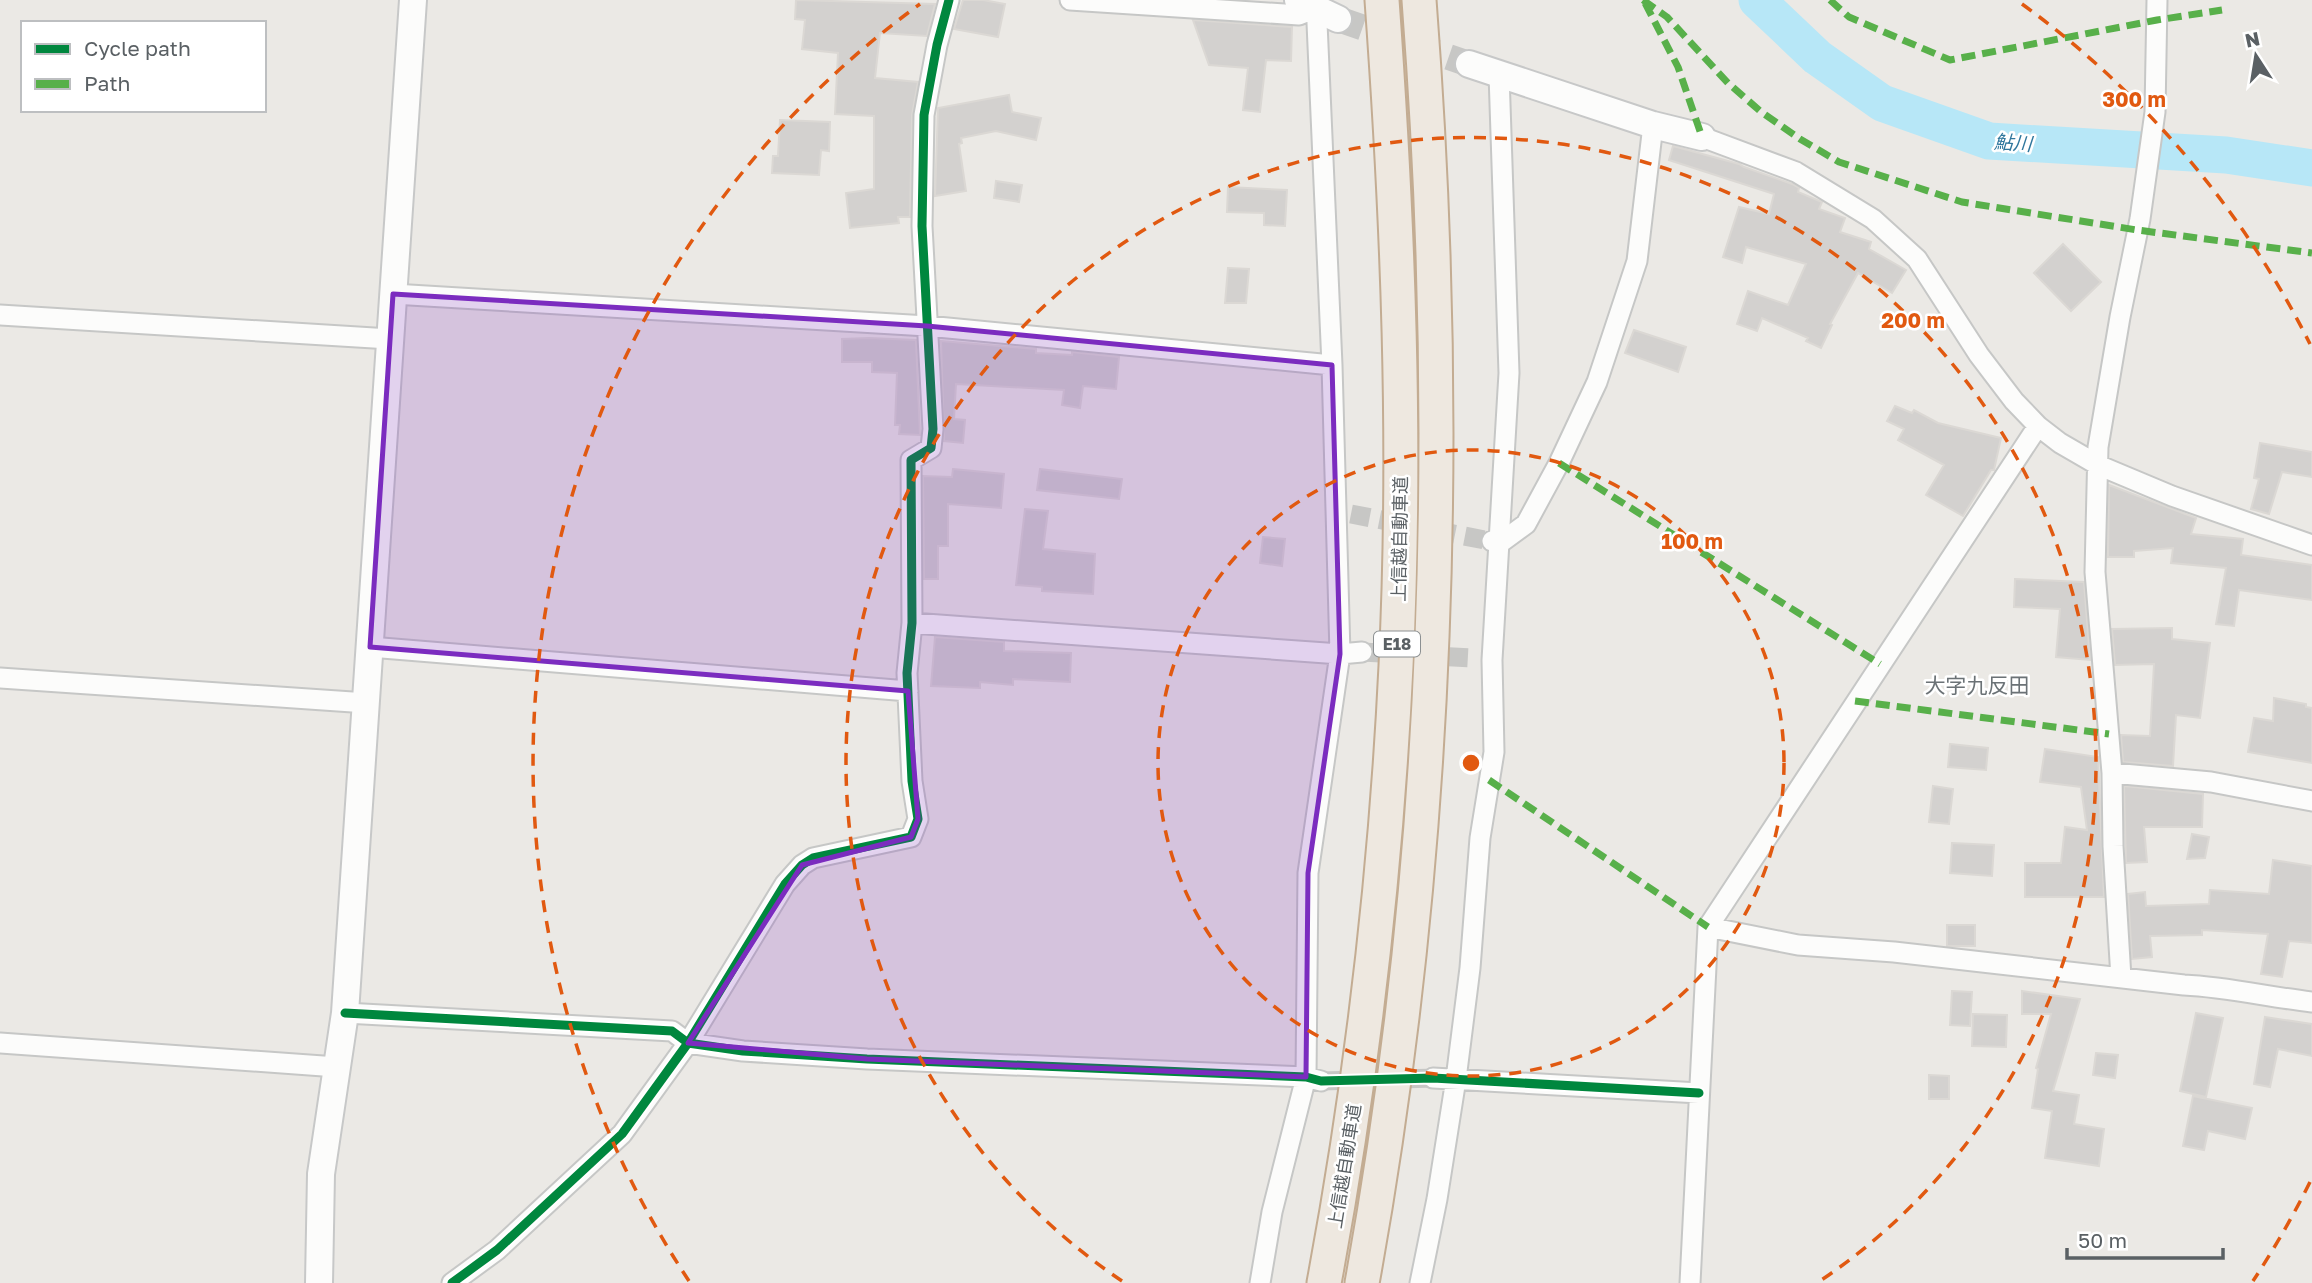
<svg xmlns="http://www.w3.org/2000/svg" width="2312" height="1283" font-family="'Golos Text','Noto Sans JP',sans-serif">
<rect width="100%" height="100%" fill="#ebe9e5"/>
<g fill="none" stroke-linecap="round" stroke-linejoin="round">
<path stroke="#b7e7f7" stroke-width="37" d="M1757,0L1817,57L1882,103L1989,141L2226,155L2312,168"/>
</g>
<path fill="#d3d1cf" stroke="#dbd8d4" stroke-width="2" d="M796,0L935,4L927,36L880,33L875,78L918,82L912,115L910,217H898L899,223L850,228L846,193L874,189V116L835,114L838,53L802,49L805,20L795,19Z
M963,0H983L1005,4L998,37L954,29Z
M1193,20L1292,27L1291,61L1266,60L1260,112L1243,110L1248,68L1209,65Z
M1009,95L1012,112L1041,118L1036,140L996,131L961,138L962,143L959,144L966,191L935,196L938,108Z
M780,120L830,122L829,151L821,150L819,175L772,173L773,156H778Z
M1673,146L1739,164L1744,167L1792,184L1799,188L1798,192L1822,202L1819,209L1845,218L1840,232L1871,242L1869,249L1906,270L1892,293L1858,273L1830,324L1832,325L1821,348L1806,341L1808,338L1762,318L1757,331L1737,324L1748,291L1788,305L1806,264L1746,247L1742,263L1723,257L1739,207L1769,214L1774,194L1669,160Z
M996,181L1022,185L1019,202L994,198Z
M1228,187L1287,190L1285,226L1264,225V213L1227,212Z
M2063,244L2101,282L2071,311L2034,273Z
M1228,268L1249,269L1246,303H1225Z
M1634,330L1686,347L1678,372L1625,353Z
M869,338L916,340L920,435L899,434L900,425H895L897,373L872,372V362H842V339Z
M941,341L1036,349V353L1072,355V352L1119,357L1116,389L1083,386L1080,408L1062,405L1064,390L956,384L954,419L965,420L963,443L944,441Z
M1895,406L1912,413L1914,410L1938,423L2001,438L1994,470H1991L1963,516L1926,495L1944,465L1898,440L1904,429L1887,421Z
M2260,443L2312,452V477L2282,472L2269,514L2251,509L2259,479L2254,478Z
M953,469L1004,474L1001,508L948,504V546H938V579H924L923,476L952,477Z
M1040,469L1122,479L1119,499L1037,490Z
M2109,485L2196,518L2191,534L2243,539L2241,555L2312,565V600L2239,590L2234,626L2216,624L2226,568L2171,563L2173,548L2134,551V557H2108Z
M1025,509L1048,511L1043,549L1095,554L1093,594L1042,591V587L1016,585Z
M1263,537L1285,539L1282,566L1260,563Z
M2015,579L2084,582L2090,660L2056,657L2060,609L2014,607Z
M2172,628V639L2210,643L2200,718L2176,715L2173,766L2123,762L2121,735L2150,736L2154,664L2115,665L2112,629Z
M935,637L1004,642V651L1071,653L1070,682L1013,679V685L980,682V688L931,686Z
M2274,698L2306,704V707L2312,708V763L2248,752L2254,718L2273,721Z
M1950,744L1988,748L1986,770L1948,767Z
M2045,749L2098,757L2104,897H2025V863H2061L2065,827L2087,830L2081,787L2040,782Z
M1933,786L1953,789L1949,824L1929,822Z
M2124,786L2203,794L2202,827H2144L2147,862L2126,863Z
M2192,834L2209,837L2205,858L2187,859Z
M1952,843L1994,845L1992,876L1950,873Z
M2273,860L2312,866V943L2289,941L2282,977L2261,974L2268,934L2202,930V935L2150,936L2152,957L2132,959L2128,894L2145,892L2146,906L2209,904L2210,890L2269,894Z
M1947,925H1975V946H1947Z
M1952,991L1972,992L1970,1026L1950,1025Z
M2022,991L2080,999L2053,1091L2079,1095L2074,1124L2104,1129L2099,1166L2045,1158L2052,1111L2032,1108L2038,1069L2036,1068L2051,1014H2022Z
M2196,1013L2223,1018L2206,1097L2180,1091Z
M1973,1014L2007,1015L2006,1047L1972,1046Z
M2265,1017L2312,1024V1056L2278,1049L2270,1087L2254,1084Z
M2096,1053L2118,1055L2115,1078L2093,1075Z
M1929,1075L1949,1076V1099H1929Z
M2193,1096L2252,1108L2245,1139L2208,1131L2204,1150L2183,1146Z"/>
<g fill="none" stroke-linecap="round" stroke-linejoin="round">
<path stroke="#c7c7c5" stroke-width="19" stroke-dasharray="19 10" stroke-linecap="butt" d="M1351,514L1490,541
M1362,652L1472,658
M1321,1081L1433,1078"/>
<path stroke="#c7c7c5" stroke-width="26" stroke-dasharray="26 13" stroke-linecap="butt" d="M1338,19L1469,64"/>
<g stroke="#c6c7c6" stroke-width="23">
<path id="street" d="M1070,0L1299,15L1317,8
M1702,137L1796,172L1873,219L1917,259L1979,355L2014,401L2038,426L2060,443L2098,465L2172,496L2312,545
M393,294L927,326L1332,365
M0,315L390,339
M1492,541L1500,543L1526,524L1559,463L1597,382L1637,261L1653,125
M912,623L1340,654L1362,652
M370,647L908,691
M0,678L367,703
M2112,773L2211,782L2312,801
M1708,927L1798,945L1894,952L2184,985C2228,987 2268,997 2312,1002
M2121,978L2113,846L2112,773L2095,572L2098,447L2120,317L2140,219L2155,112L2157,0
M345,1013L672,1031L688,1043L743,1051L867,1059L1306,1077L1321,1081
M0,1043L337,1067
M1433,1078L1699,1093
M452,1283L497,1250L622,1134L688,1043L785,884L802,865L813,858L911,837L918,819L912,781L907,673L912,623L911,460L931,448L933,429L922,226L924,115L937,45L949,0
M1260,1283L1272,1212L1306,1077L1308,873L1340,654L1332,365L1316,0
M1420,1283L1437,1199L1456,1079L1470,968L1480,838L1494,752L1492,660L1509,373L1499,74
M1690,1283L1708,927L2038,426"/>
</g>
<g stroke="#c7c8c8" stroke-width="30">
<path id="secondary" d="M1298,0L1338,19
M1469,64L1653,125L1702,137
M319,1283L321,1174L345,1013L413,0"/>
</g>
<g stroke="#c3ac92" stroke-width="37">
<path id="highway" d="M1324,1283C1362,1080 1386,873 1396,666C1407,444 1398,222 1382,0
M1362,1283C1439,860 1452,429 1419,0"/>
</g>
<use href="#street" stroke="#fcfcfb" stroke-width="19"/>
<use href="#secondary" stroke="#fcfcfb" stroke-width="26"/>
<use href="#highway" stroke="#eee8e0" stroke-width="33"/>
<path stroke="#58b04a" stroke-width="7" stroke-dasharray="14 7" stroke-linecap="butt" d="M1643,0L1667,17L1728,83L1760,111L1800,139L1839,162L1962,202L2137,230L2312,253
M1830,0L1849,17L1950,60L2157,20L2222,10
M1645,3L1678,67L1702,137
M1559,463L1880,664
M1855,701L2109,734
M1489,780L1708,927"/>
<g stroke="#fff" stroke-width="13">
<path id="cycleway" d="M345,1013L672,1031L688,1043L743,1051L867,1059L1306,1077L1321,1081L1433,1078L1699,1093
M452,1283L497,1250L622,1134L688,1043L785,884L802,865L813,858L911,837L918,819L912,781L907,673L912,623L911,460L931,448L933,429L922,226L924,115L937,45L949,0"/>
</g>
<use href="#cycleway" stroke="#00873e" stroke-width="9"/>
</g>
<path fill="#7b2cbf" fill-opacity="0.2" stroke="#7b2cbf" stroke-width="5" stroke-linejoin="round" d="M393,294L927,326L1332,365L1340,654L1308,873L1306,1077L867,1059L688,1043L802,865L911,837L918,819L908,691L370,647Z"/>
<g fill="none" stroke="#e15910" stroke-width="3.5" stroke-dasharray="12 9">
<circle cx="1471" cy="763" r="313"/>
<path d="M1122 1281A625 625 0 1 1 1820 1281"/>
<path d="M2310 1182A938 938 0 0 1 2253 1281M689 1281A938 938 0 0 1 920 4M2022 4A938 938 0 0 1 2310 344"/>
</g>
<g text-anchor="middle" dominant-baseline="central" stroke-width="5" stroke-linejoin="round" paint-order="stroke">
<rect fill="#fff" stroke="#8c9092" stroke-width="2" x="1374" y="631.5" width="46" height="25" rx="5"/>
<g font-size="16" font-weight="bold" fill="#5a6064">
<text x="1397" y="644">E18</text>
</g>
<g font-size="18" fill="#5a6064" stroke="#fff">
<text transform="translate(1399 539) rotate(-89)">上信越自動車道</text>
<text transform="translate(1344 1166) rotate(-81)">上信越自動車道</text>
</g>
<g font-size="19" font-style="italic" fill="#30779d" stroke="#fff">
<text transform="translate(2013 142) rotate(4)">鮎川</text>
</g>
<g font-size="21" fill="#6b7276" stroke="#fff">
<text x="1977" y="685">大字九反田</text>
</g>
</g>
<circle cx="1471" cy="763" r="10" fill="#e15910" stroke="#fff" stroke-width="3.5"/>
<g font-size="21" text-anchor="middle" font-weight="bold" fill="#e15910" stroke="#fff" stroke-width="5" stroke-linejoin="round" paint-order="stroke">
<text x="2134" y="107">300 m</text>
<text x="1913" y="328">200 m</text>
<text x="1692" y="549">100 m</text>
</g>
<rect x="21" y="21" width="245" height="91" fill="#ffffff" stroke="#bdbfc1" stroke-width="2"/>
<rect x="35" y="44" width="35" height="10" fill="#00873e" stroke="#bdbfc1" stroke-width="2"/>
<text x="84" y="56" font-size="21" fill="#5a6064">Cycle path</text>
<rect x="35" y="79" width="35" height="10" fill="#58b04a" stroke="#bdbfc1" stroke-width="2"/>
<text x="84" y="91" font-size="21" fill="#5a6064">Path</text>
<g transform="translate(2256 56) rotate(348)" stroke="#ffffff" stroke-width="5" paint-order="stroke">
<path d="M0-5L12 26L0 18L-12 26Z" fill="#5a6064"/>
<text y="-10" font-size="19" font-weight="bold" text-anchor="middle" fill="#5a6064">N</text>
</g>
<path d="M2067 1248v10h156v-10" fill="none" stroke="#5a6064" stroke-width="3.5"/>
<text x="2078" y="1248" font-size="21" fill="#5a6064" stroke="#ffffff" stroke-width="5" paint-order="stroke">50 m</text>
</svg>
